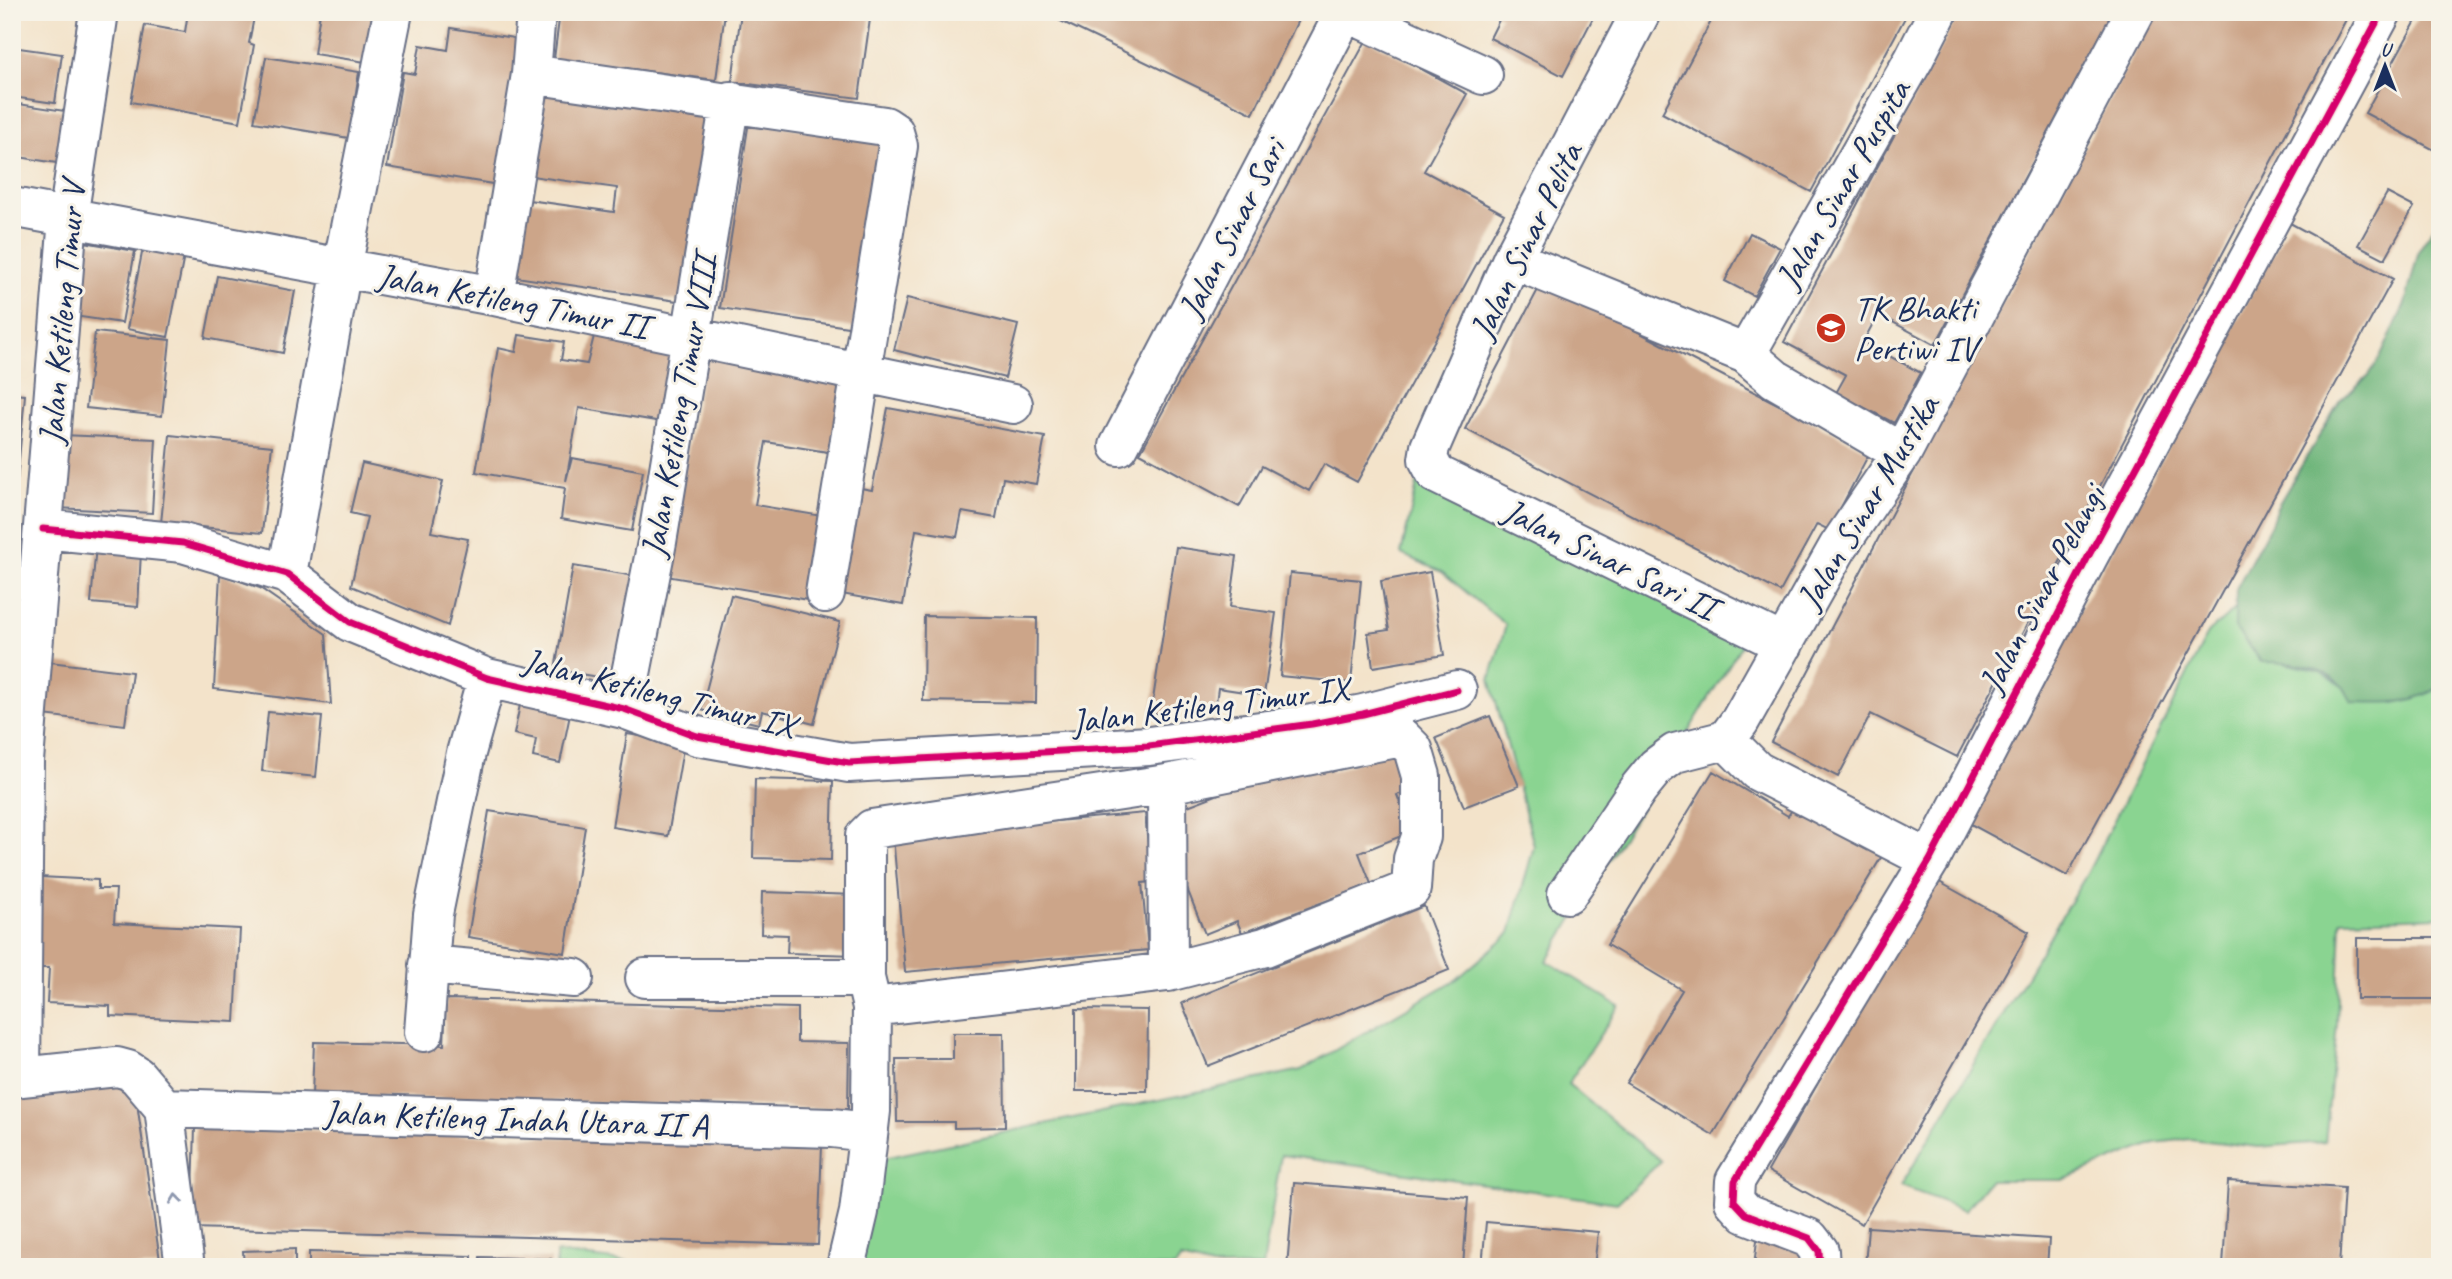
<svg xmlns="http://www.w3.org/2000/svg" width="2452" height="1279" font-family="Caveat,sans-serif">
<rect width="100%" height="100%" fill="#f7f3e8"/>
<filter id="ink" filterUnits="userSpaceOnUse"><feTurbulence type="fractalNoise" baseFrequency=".0143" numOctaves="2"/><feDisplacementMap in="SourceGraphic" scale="14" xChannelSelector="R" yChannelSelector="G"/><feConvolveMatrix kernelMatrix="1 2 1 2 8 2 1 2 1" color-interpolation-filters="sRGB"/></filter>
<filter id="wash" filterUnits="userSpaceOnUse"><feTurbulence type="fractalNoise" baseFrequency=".00686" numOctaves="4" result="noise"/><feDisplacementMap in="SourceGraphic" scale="28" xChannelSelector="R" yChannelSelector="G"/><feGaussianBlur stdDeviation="1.57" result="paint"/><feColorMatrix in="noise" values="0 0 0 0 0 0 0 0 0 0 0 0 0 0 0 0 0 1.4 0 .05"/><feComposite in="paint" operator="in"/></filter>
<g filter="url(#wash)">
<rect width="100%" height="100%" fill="#f3e3ca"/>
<path fill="#8ad491" stroke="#528278" stroke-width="2" d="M1420,472L1744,641L1547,961L1619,1006L1568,1084L1661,1161L1617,1203L1281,1155L1263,1267H1212L1181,1259L1175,1267H860L874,1160L1301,1070L1457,979L1510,933L1534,846L1490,679L1506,625L1442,572L1401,554Z
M2235,609V628L2261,662H2279L2320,671L2340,684L2394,703L2413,699L2432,692L2440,685V917L2341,920L2337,1025L2325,1142L2258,1147L2190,1139L2154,1143L2063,1180H1990L1965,1210L1901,1186L2088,872L2208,633Z
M556,1253L671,1267H556Z"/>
<path fill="#6fb67b" stroke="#45726c" stroke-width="2" d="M2440,218V685C2414,706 2383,703 2352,702C2348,696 2345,688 2340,683C2321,665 2286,662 2262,662L2235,628L2236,589L2271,524L2277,507L2340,401L2369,375L2380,358L2405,304L2419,250Z"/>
<g id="blocks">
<path fill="#cca589" d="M188,12H255L249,43L254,45L240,122L131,102L145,25L185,32Z
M320,12H379L372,63L314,54Z
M560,12H725L716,80L554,59Z
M741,12H871L859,98L732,82Z
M1042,12H1297L1301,14L1253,114Z
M1493,12H1596L1563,76L1490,38L1501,16Z
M1716,12H1908L1811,192L1662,113Z
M1960,12H2113L1935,345L1878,314L1863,342L1921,373L1894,423L1836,393L1846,375L1784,342Z
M2156,12H2350L1957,757L1871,714L1838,777L1771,742Z
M2421,12H2440V153L2365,113Z
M451,28L520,39L499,185L387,167L403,72L415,74L420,45L448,50Z
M1367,39L1467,94L1424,171L1504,214L1357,482L1324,464L1309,491L1262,466L1239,507L1140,453Z
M12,47L62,54L55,103L12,97Z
M266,57L359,72L349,138L254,122Z
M545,88L712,113L684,302L516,277L528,200L614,212L617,188L531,176Z
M12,103L65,111L57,163L12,156Z
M749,121L884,142L855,328L720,308Z
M2387,193L2414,207L2385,259L2358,245Z
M2290,223L2393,279L2067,876L1965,821Z
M1750,233L1780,248L1754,296L1725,281Z
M73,240L135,251L122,323L67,315Z
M143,248L184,256L168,337L127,329Z
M217,276L295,291L283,353L205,338Z
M1542,282L1870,452L1829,530L1817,524L1780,592L1465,429Z
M907,298L1018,325L1005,378L894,350Z
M95,332L170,340L162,416L86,408Z
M595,332L682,347L668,423L579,408L566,481L572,458L643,471L632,531L561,519L565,488L476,472L498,348L516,352L519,335L564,342L561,360L587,364Z
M704,358L846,383L834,453L766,442L755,505L822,516L808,600L666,576Z
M12,394L25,395L17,481H12Z
M888,408L1045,437L1036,484L1003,478L996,518L962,512L957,537L916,530L903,605L836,593L855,487L872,490Z
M62,435L156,439L152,513L58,508Z
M170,435L272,446L262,533L161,523Z
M362,463L443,481L431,532L468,539L448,626L351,586L367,517L350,513Z
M96,545L141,552L138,607L91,603Z
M1176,547L1237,556L1230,607L1276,613L1264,695L1218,688L1215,710L1176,704L1174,717L1151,713Z
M573,566L635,576L617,680L555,670Z
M1430,572L1444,655L1373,667L1368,633L1389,630L1381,581Z
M1290,573L1361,580L1351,683L1280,676Z
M220,574L260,588L326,634L331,704L214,689Z
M731,595L840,622L814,724L762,711L759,724L701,710Z
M924,616L1037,618L1036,703L923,701Z
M50,662L132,672L125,725L43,715Z
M522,695L572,705L560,763L533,757L536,739L514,734Z
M268,712L322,717L316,777L262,771Z
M1490,716L1519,786L1464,807L1436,738Z
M627,734L684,743L668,836L612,827Z
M1395,748L1411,790L1397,795L1411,832L1359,853L1371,884L1242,933L1237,921L1205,934L1183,878L1185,807L1324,754L1332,772Z
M1713,771L1788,816L1799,799L1885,851L1713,1135L1626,1083L1682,990L1607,945Z
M755,779L833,781L831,860L753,858Z
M489,811L585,827L565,953L468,937Z
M1145,813L1151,882L1142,883L1148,950L905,972L893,836Z
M40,877L98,880V889H116L114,923L240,929L235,1022L110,1016V1006L47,1003L49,968H36Z
M1934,879L2029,932L1862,1224L1768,1171Z
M762,892L858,895L857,955L787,953L788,935L761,934Z
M1424,906L1449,970L1208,1066L1182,1003Z
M2357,938H2440V999H2357Z
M446,999L797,1008V1042L849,1043L848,1109L312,1095L314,1042L444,1045Z
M1076,1009L1148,1010L1147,1091H1076Z
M953,1033H1004L1005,1127L954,1128V1122H897L896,1059H953Z
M133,1076L161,1267H12V1093Z
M195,1127L822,1145L818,1245L192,1228Z
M2228,1181L2344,1188L2339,1267H2223Z
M1294,1183L1468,1197L1463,1267H1287Z
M1486,1222L1598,1232L1594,1267H1482Z
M1868,1227L2049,1239L2047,1267H1865Z
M1757,1240L1807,1246L1804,1267H1754Z
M295,1249V1267H244L243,1251Z
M309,1252L472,1256V1267H309Z
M480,1257L551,1259V1267H479Z"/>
</g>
</g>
<g filter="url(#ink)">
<use href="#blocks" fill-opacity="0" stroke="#676e84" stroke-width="2"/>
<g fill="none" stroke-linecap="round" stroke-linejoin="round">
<g stroke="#676e84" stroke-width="42">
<path id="minor" d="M1346,12L1483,75
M1641,12L1512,259L1430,447L1428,459L1436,474L1784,644
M531,74L885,126L894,132L898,146L825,593
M12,207L494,296L1013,404
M1512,259L1746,354L1775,379L1902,453
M494,296L531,74L536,12
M1746,354L1914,59L1938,12
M1119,446L1345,12
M43,529L183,543L287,574L350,622L487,678L624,709L697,736L849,763L1149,746L1312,724L1363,714L1457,690
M287,574L342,268L393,12
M624,709L657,542L730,101
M1930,860L1757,771L1726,740L1740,721L1838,547L1902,453L2135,12
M1567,894L1638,789L1656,767L1675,753L1726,740
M428,965L574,978
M645,978H865
M872,1007L1168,972L1167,784
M424,1032L433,914L466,753L487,678
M21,1077L24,761L68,218L99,12
M12,1078L117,1067L128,1070L137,1076L164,1108L185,1267
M164,1108L832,1128L868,1132
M846,1267L859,1212L871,1111L872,1007L865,978V836L872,829L1167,784L1401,737L1413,749L1421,776V837L1413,859L1411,889L1265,947L1168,972
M1820,1267L1819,1251L1809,1238L1746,1214L1734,1201L1735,1181L1930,860L2088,557L2382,12"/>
</g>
<use href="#minor" stroke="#fff" stroke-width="38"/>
<g stroke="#f7f3e8" stroke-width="11">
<path id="cycleway" d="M43,529L183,543L287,574L350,622L487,678L624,709L697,736L849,763L1149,746L1312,724L1363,714L1457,690
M1820,1267L1819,1251L1809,1238L1746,1214L1734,1201L1735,1181L1930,860L2088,557L2382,12"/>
</g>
<use href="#cycleway" stroke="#d6006c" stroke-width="7"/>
</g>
<defs><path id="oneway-chevron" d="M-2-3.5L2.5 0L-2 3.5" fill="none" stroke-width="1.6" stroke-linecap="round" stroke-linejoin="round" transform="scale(1.75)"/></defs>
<use stroke="#8d97ae" href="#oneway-chevron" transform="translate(176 1199) rotate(-97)"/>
</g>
<defs>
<g id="school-disc" transform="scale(1.575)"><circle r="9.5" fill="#c8321e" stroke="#f7f3e8"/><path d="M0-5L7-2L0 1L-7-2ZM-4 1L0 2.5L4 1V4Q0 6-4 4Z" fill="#fff"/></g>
</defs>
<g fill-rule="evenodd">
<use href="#school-disc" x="1831" y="328"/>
</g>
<g text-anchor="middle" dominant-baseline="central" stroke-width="6" stroke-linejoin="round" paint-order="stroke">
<g font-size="35" fill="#1b2f5e" stroke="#f7f3e8">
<text transform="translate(1843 184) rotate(-60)">Jalan Sinar Puspita</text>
<text transform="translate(1232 229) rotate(-63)">Jalan Sinar Sari</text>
<text transform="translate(1526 241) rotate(-64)">Jalan Sinar Pelita</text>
<text transform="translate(513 301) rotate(11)">Jalan Ketileng Timur II</text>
<text transform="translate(62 313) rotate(-85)">Jalan Ketileng Timur V</text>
<text transform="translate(679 406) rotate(-80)">Jalan Ketileng Timur VIII</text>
<text transform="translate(1868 502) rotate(-59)">Jalan Sinar Mustika</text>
<text transform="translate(1610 559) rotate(26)">Jalan Sinar Sari II</text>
<text transform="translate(2042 589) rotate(-62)">Jalan Sinar Pelangi</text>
<text transform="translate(659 693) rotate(14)">Jalan Ketileng Timur IX</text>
<text transform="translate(1210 705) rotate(-7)">Jalan Ketileng Timur IX</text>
<text transform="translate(516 1119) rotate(2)">Jalan Ketileng Indah Utara II A</text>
</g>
<g font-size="35" fill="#1b2f5e" stroke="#f7f3e8" text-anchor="start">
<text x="1854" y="308">TK Bhakti<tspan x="1854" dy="40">Pertiwi IV</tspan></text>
</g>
</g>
<rect width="2452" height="1279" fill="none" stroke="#f7f3e8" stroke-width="42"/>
<g transform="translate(2385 66)" stroke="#f7f3e8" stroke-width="5" paint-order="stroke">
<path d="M0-5L12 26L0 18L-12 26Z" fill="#1b2f5e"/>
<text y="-10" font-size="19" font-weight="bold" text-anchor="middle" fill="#1b2f5e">U</text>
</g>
</svg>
